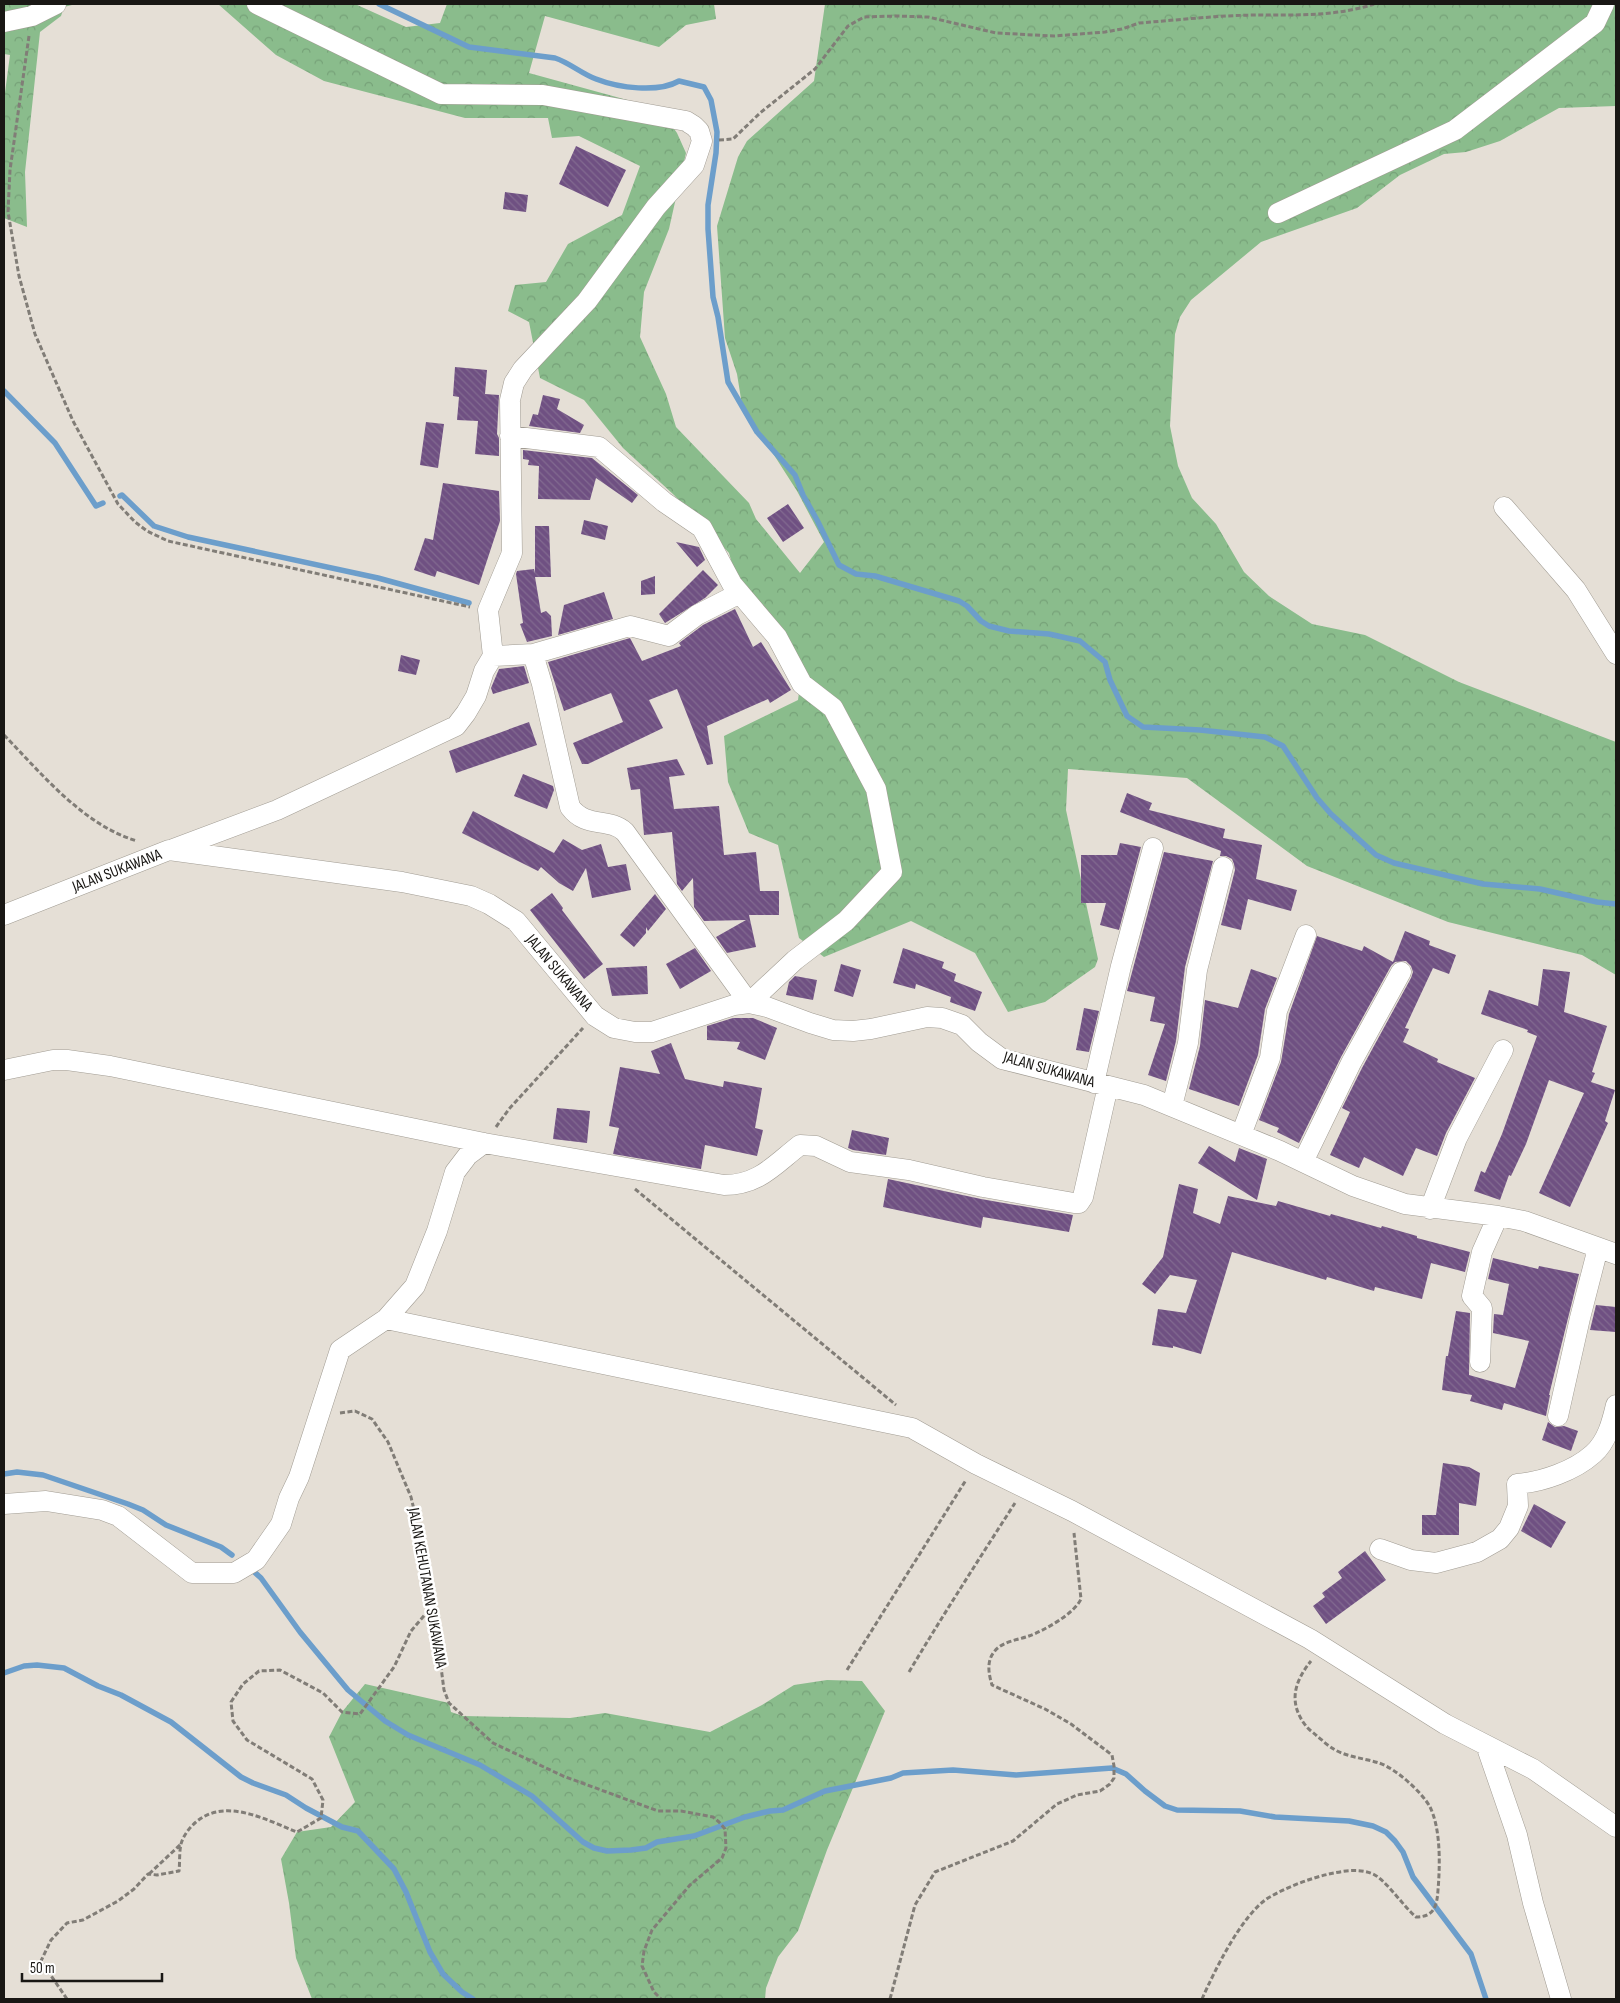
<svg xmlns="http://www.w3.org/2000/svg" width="1620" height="2003" font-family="'Sofia Sans Condensed',sans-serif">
<defs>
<pattern id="forest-crowns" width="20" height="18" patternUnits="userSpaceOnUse" patternTransform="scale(1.25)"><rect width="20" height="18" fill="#8abc8c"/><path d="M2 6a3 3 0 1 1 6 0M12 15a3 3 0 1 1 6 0" fill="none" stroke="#76a178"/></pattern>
<pattern id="building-back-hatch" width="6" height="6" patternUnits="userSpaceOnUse" patternTransform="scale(1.25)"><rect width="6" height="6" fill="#6f5082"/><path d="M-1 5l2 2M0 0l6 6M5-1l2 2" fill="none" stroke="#826a90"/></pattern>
</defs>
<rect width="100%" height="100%" fill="#e5dfd6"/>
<path fill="url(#forest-crowns)" d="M4,4H76L64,7L61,16L40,32L25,172L27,227L4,218V100L10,55L4,54Z
M218,4H355L406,27L440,23L447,4H714L716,19L686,25L659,47L545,16L529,73L660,109L677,133L686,153L669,229L644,292L640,337L666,394L676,427L749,503L756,519L800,573L824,542L797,491L742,405L737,374L725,338L717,226L738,157L747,141L814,81L825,4H1616V106L1559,108L1500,141L1466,152L1444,154L1400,175L1357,208L1261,242L1191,300L1180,317L1175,334L1170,426L1178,466L1192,498L1216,524L1244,572L1269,596L1312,624L1365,635L1459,682L1616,742V975L1582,955L1448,922L1307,866L1187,778L1068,769L1066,810L1098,959L1095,967L1045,1002L1008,1012L975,953L911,921L824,957L799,938L778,845L749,833L728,782L724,736L798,700L802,670L736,578L729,553L674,495L623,448L584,400L540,378L529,322L508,311L515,285L546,282L568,244L622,215L640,166L579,136L552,138L548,118H465L324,81L276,55Z
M827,1680L862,1681L885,1711L827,1850L798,1931L778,1957L766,1988L765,1999H312L296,1958L289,1903L281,1859L297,1832L331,1827L355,1802L329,1737L342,1712L365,1684L449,1703L451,1712L463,1716L570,1718L605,1713L710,1732L762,1705L794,1685Z"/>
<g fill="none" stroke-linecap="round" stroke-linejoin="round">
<path stroke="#6c9ecb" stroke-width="5.5" d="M379,4L469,47L555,58C570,63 582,74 596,79C619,88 658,93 679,81L704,87L711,100L717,132L716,153L708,205V229L713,297L718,317L728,382L757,432L795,475L803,495L817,520L839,565L856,574L875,576L959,601L967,606L981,621L989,626L1009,631L1049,634L1080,641L1105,662L1110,680L1127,716L1143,727L1200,730L1265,737L1283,746L1317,798L1331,814L1376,855L1394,863L1483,884L1540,889L1597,902L1616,904
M4,391L55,443L96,506L103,503
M120,496L122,495L154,526L188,537L378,578L469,603
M4,1474L17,1472L43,1475L128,1504L143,1510L166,1525L221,1547L232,1555
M251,1569L261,1578L300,1632L348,1690L385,1721L408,1735L480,1765L532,1796L583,1842L594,1848L607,1851L631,1850L646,1848L657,1842L694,1836L745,1817L770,1811L783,1810L825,1791L891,1778L903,1773L953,1770L1016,1775L1112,1768L1126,1774L1145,1791L1165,1806L1177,1810L1240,1811L1275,1817L1349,1821L1373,1826L1386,1832L1395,1841L1403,1852L1413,1877L1471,1954L1486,1999
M4,1673L24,1666L37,1665L64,1668L98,1686L121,1695L171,1722L241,1777L253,1783L286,1795L306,1808L342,1827L358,1831L394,1869L406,1892L430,1952L443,1974L462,1992L473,1999"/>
</g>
<path fill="url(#building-back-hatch)" d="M576,146L626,170L608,207L559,184Z
M505,192L528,195L526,212L503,209Z
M455,367L487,370L485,394L499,395L497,434L499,438V456L475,454L478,421L457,420L459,397L453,396Z
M543,395L560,399L557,409L584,425L580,433L529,426L533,414L538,415Z
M426,422L444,424L438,468L420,465Z
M523,450L592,458L638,495L632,503L596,478L590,500L538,499L539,466L528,465L529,460L523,459Z
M443,483L499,491L500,521L479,585L437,571L435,577L414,570L425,538L433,540Z
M788,504L804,528L783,542L767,518Z
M584,520L608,526L605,540L581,534Z
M535,526H549L551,577H535L541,613L546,611L551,616L552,636L527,642L520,624L523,623L516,574L517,571L534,569L535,573Z
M676,542L699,547L705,560L697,567Z
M703,570L718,585L705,598L665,623L659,614Z
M655,576V594L641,595V581Z
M604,592L613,619L558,635L564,605Z
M735,609L753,647L761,642L791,690L770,703L768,699L707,726L713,764L707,765L677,689L649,700L663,728L588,764H582L573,743L623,722L611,693L564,711L548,662L630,638L642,661L681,646L679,643L703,625Z
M401,655L420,660L416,675L398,671Z
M524,666L529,683L493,694L491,688L499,669Z
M529,722L537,745L456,773L449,751Z
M677,759L685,775L669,777L674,809L719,806L724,855L756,852L760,891H779V915H749L756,947L727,953L716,937L746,920L704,921L694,907L693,878L682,891L677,884L672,832L644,835L640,789L631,790L627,768Z
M523,774L553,786L554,790L547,809L514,796Z
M1127,793L1152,803L1149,810L1225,829L1223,838L1262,845L1256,879L1297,890L1291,911L1248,899L1241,930L1221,925L1235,870L1234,864L1232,859L1226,856H1220L1221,851L1120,812Z
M473,811L554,853L563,839L582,850L601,844L608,867L626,864L631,890L592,898L586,868L573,891L559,883L541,867L538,871L462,833Z
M1120,843L1141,847L1119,930L1100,925L1106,903H1081V855H1117Z
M1164,852L1213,861L1185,967L1176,1041L1166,1081L1148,1075L1165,1024L1150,1021L1155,997L1127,991Z
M552,893L563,908L562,910L603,964L584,979L530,910Z
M655,894L666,909L648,931L646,927V933L634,947L620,935Z
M1405,931L1430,941L1429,945L1456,955L1449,974L1433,968L1405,1028L1409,1029L1403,1042L1438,1059L1437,1062L1475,1078L1446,1133L1437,1156L1416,1148L1403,1176L1364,1157L1359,1168L1330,1155L1350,1112L1342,1108L1362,1068L1411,978L1413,972L1411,966L1406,961L1395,962L1391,966L1341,1057L1299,1143L1277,1132L1279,1128L1259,1120L1281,1062L1289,1014L1317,936L1362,951L1364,946L1393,962Z
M695,948L711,971L680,989L666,964Z
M903,948L944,962L942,968L956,974L954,981L982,992L975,1011L950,1002L951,997L916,984L915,989L893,983Z
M841,964L861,970L853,997L834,991Z
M647,966L648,994L612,996L606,968Z
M1251,969L1277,978L1265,1009L1258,1055L1239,1106L1189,1089L1200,1046L1205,1000L1238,1008Z
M1543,969L1570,972L1564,1012L1607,1026L1592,1072L1595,1073L1591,1082L1615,1090L1605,1121L1608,1123L1570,1207L1539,1193L1584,1093L1549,1080L1526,1144L1511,1176L1509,1175L1500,1200L1474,1191L1481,1171L1485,1173L1502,1134L1537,1036L1527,1032L1528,1030L1481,1014L1489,990L1538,1006Z
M795,976L817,980L813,1000L786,995L789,982Z
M1084,1008L1099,1011L1089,1052L1076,1050Z
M733,1018H753L777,1028L765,1060L737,1049L740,1042L707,1040V1026Z
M671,1043L685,1079L723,1087L724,1081L762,1088L755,1128L763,1130L757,1156L705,1145L701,1169L613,1154L619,1128L609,1126L620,1067L660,1074L651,1051Z
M557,1108L590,1111L587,1143L553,1139Z
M852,1130L889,1138L886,1155L853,1150L848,1148Z
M1209,1146L1235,1162L1239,1148L1267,1159L1257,1200L1198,1163Z
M888,1179L981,1199L1073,1215L1069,1232L983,1217L981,1228L883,1207Z
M1179,1184L1198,1189L1193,1213L1220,1224L1228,1196L1276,1206L1278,1201L1330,1216L1331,1214L1381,1228L1382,1226L1417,1236V1238L1470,1252L1465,1272L1431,1263L1422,1299L1375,1287L1374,1291L1327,1277L1326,1280L1232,1252L1201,1354L1173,1346V1348L1152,1345L1158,1309L1186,1313L1197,1280L1170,1275L1155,1294L1142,1284L1163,1257Z
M1493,1258L1538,1269L1539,1266L1579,1274L1549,1395H1550L1546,1416L1504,1403L1502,1410L1470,1401L1472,1395L1442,1390L1446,1356H1448L1456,1311L1470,1313L1469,1375L1515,1388L1529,1341L1493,1333L1494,1314L1503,1315L1509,1284L1488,1279Z
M1596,1305L1616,1307V1332L1590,1330Z
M1548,1422L1555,1427L1564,1426L1578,1431L1571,1451L1542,1440Z
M1443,1463L1469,1467L1480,1473L1476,1506L1459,1503V1535H1422V1515H1436Z
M1534,1504L1566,1522L1551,1548L1521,1531Z
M1365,1551L1386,1580L1326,1624L1313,1606L1325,1597L1322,1593L1342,1578L1338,1572Z"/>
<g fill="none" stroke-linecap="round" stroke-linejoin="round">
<g stroke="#a19c93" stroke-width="21">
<path id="minor" d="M4,22L32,16L56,4
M1278,213L1455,130L1595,23L1604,4
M1504,507L1576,590L1616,654
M533,654L630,626L669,636L697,615L740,593
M493,656L533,654L542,684L570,807C586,829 609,817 625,832L749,1003L795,960L846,921L892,872L876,789L833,708L802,684L777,637L732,584L702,528L664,502L599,447L510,436
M173,849L277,810L456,726L466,713L476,696L484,671L493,656L488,610L512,553L510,400L514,383L523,369L587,301L656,207L694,165L702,141L699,131L694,126L686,121L543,95L441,94L257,4
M4,915L169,850L402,882L471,896L489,904L516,921L595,1016L614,1028L635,1032H652L734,1005L749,1003L767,1007L810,1023L833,1030L853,1031L871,1029L927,1017L942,1018L962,1025L979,1042L1002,1059L1144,1095L1280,1151L1353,1186L1405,1204L1498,1216L1524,1221L1616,1254
M4,1070L53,1060H67L110,1066L484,1143L724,1185C759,1185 774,1165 800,1145L816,1146L850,1162L909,1170L983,1187L1074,1203H1079L1083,1197L1108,1086
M1094,1083L1121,966L1153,848
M1172,1106L1188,1043L1197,970L1223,867
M1241,1135L1270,1058L1277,1011L1306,935
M1303,1162L1351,1063L1401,972
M1430,1209L1457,1138L1503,1050
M386,1319L912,1428L976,1464L1072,1511L1310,1639L1445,1724L1533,1769L1616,1827
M1480,1362L1482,1308L1472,1296L1482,1252L1498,1216
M1558,1416L1580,1318L1598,1248
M4,1504L46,1501L102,1510L118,1516L192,1573H234L256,1560L281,1524L289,1498L299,1477L340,1350L386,1319L415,1286L437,1231L455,1172L468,1155L484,1143
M1380,1549L1411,1560L1436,1563L1477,1552L1500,1539L1509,1528L1518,1506L1517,1484C1542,1482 1574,1471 1593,1454C1607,1442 1612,1422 1616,1405
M1486,1745L1517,1835L1533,1903L1561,1999"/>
</g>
<path stroke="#817d77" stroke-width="3" stroke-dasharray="5 2.5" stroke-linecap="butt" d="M29,36L10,170L8,212L19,276L35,334L73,421L118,504L135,522L147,531L168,541L470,607
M719,140L733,139L760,113L815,69L848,26L864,17L896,16L928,17L996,33L1054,36L1105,32L1122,29L1139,23C1179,20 1220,15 1261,15C1299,15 1338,16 1374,4
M4,735C42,774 83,825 137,841
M496,1127L509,1109L583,1028
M635,1189L896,1405
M340,1413L355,1411L372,1419L388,1442L411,1497L424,1552L429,1610L438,1644L444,1690L449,1703L493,1743L563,1776L658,1811H681L713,1817L719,1822L725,1829L726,1848L722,1858L690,1885L652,1930L644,1951L642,1966L654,1992L661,1999
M847,1670L966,1480
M909,1672C943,1615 979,1559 1015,1503
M149,1874L181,1844
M67,1999L41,1961L51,1940L67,1923L83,1920L118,1901L134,1889L148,1874L157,1875L179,1871C180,1863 179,1853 181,1844C183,1836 190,1827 196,1822C226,1797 266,1820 297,1832L321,1818L323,1800L312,1779L247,1740L233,1721L231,1702L243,1684L259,1671L280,1670L323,1693L342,1712L360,1714L394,1667L411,1631L428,1611
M890,1999L915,1905L935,1872L1013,1841L1057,1804L1077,1795L1100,1791L1110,1784L1114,1778V1766L1112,1755L1071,1724L1045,1709L992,1685C989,1675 986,1662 994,1652C1002,1641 1018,1640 1029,1636C1045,1630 1074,1614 1081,1599L1074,1533
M1202,1999C1215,1970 1241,1916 1268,1898C1287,1887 1308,1879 1329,1874C1343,1871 1359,1868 1373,1874C1385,1879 1404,1907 1416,1917C1434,1917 1437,1906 1438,1890C1440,1866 1441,1829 1430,1807C1422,1792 1395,1768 1379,1763C1364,1758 1345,1757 1332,1748C1327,1745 1322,1740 1317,1736C1314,1733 1309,1730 1306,1726C1288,1703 1294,1682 1311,1661"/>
<use href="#minor" stroke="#fff" stroke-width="20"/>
</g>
<g text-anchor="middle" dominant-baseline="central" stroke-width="5" stroke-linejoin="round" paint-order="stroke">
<g font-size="16" fill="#191714" stroke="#fff">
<text transform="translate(117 871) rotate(-21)">JALAN SUKAWANA</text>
<text transform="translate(559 973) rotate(50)">JALAN SUKAWANA</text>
<text transform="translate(1049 1070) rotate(16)">JALAN SUKAWANA</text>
<text transform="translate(427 1588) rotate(80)">JALAN KEHUTANAN SUKAWANA</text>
</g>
</g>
<rect width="1620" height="2003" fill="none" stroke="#191714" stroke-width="10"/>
<path d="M22 1973v8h140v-8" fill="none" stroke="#191714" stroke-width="2.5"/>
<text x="30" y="1973" font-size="15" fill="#191714" stroke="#ffffff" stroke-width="4" paint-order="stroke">50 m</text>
</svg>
